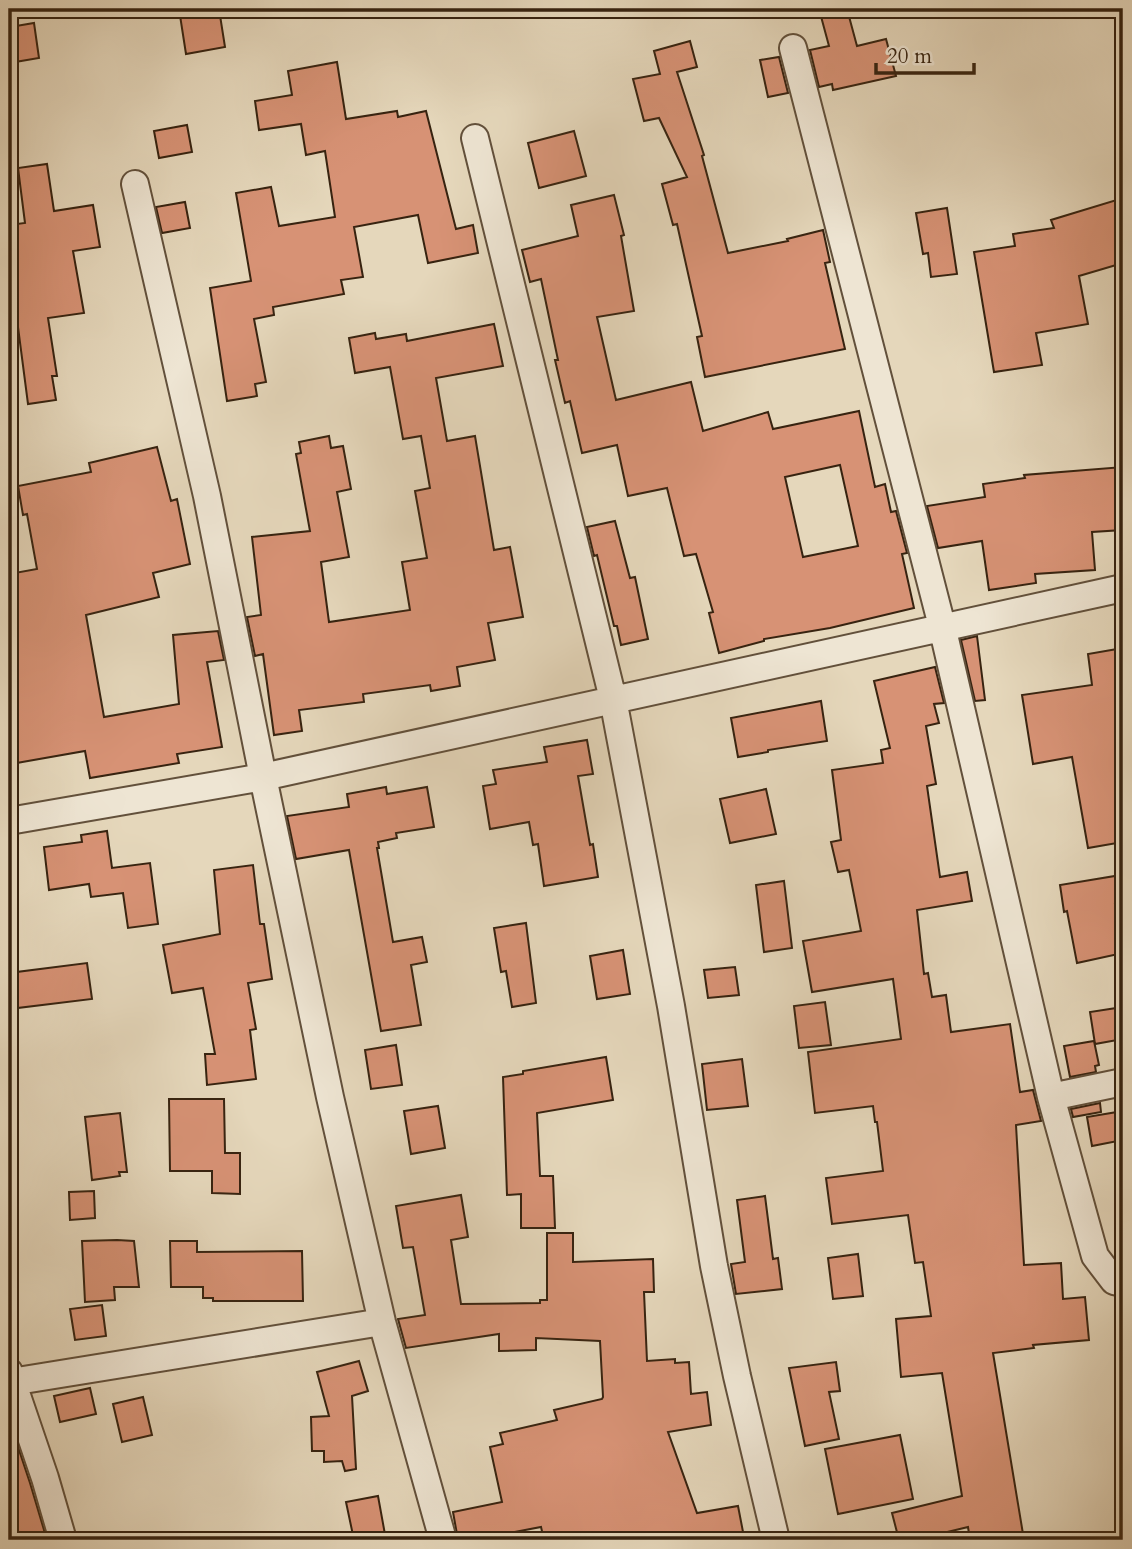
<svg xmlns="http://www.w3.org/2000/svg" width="1132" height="1549" font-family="Cardo,serif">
<rect width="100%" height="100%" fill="#e5d7bb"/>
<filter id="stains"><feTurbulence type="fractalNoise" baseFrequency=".00286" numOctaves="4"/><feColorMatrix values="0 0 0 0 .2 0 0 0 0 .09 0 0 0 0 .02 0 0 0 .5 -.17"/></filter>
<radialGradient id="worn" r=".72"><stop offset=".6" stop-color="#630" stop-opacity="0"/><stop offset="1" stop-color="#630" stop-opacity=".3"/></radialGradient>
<path fill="#d79275" stroke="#372310" stroke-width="2" fill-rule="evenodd" d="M179,9H219L225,47L186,54Z
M819,9H847L857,46L886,39L896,76L833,90L832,84L819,87L810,50L829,46Z
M34,23L39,58L15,62L10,27Z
M690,41L697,67L677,72L704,155L702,156L728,253L788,241L787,239L823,230L830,262L825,263L845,349L705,377L697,337L702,336L677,224L673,225L662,184L687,177L659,118L644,121L633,79L660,74L654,51Z
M779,57L788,93L768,97L760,60Z
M337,62L346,119L397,111L398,117L426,111L456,229L473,225L478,253L428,263L418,215L354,227L363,277L341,280L344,294L273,307L274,315L254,319L266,382L255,384L257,396L227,401L210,288L251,281L236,193L271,187L279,226L335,217L325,151L306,155L301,124L259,130L255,101L292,95L288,71Z
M187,125L192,152L159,158L154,131Z
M574,131L586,176L539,188L528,143Z
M47,164L54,211L93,205L100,247L73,251L84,313L48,318L57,376H52L56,400L28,404L18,327L9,328V283L17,282L9,225L25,223L18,168Z
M614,195L624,235L621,236L634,311L597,317L616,400L691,382L703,431L768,412L773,429L859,411L875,487L885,484L891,512L896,511L907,553L902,554L914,608L830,628L764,639V641L719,653L709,613L713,612L696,554L684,556L667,488L628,496L617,445L582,453L570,401L565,403L555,360H558L541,279L530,282L522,250L578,236L571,205ZM840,465L858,546L803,557L785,477Z
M1123,198V263L1079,276L1088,324L1036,333L1042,365L994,372L974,252L1015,246L1013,234L1054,228L1051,220Z
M185,202L190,228L162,233L156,207Z
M947,208L957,274L931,277L928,253L923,254L916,213Z
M494,324L503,366L436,378L447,441L475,436L494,550L510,547L523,617L488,623L495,660L457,667L460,686L431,691L430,685L363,694L364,702L299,710L302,731L274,735L263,654L255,656L247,617L261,615L252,537L310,531L296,454L301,453L299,442L329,436L331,448L343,446L351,489L337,492L349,557L321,562L329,622L410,610L402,562L427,558L415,491L430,488L421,436L403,439L390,367L355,373L349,338L375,333L376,339L406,334L407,341Z
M157,447L171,501L177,499L190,564L153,573L159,597L86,615L104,717L179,704L173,635L218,631L224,660L207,662L222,747L177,754L179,763L90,778L85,751L11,764L9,749V574L37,569L27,514L23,515L18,486L91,472L89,463Z
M1123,467V530L1092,532L1095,570L1035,574L1036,583L989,590L982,541L938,548L927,506L985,497L983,484L1025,478L1024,475Z
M615,521L630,578L635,577L648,639L621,645L617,626H614L597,555L594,556L587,527Z
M977,636L985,700L975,701L961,640Z
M1123,648V842L1088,848L1072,757L1033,764L1022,695L1092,685L1088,654Z
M935,667L944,703L934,704L939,723L926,726L936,784L927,786L940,877L967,872L972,901L917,910L924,974L928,973L932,997L946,995L951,1032L1010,1024L1020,1092L1033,1090L1041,1121L1016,1125L1024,1265L1061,1263L1063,1299L1085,1297L1089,1340L1033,1345L1034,1348L993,1353L1024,1540H970L968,1527L914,1540H899L892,1513L962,1496L942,1373L901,1377L896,1319L931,1316L923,1262L915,1263L908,1215L832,1224L826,1178L883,1171L877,1122H875L873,1106L815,1113L808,1052L901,1039L893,979L812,992L803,941L861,931L849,870L838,872L831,842L841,840L832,770L883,763L881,750L890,748L874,681Z
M821,701L827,741L768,750V752L738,757L731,718Z
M587,740L593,774L578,776L590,845L593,844L598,877L544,886L538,844L533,845L529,822L490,829L483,786L496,784L493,770L547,762L544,747Z
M386,787L387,794L427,787L434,827L396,833L397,838L378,842L379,848H377L393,942L422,937L427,962L411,965L421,1025L381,1031L349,850L296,859L287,816L349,807L347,794Z
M766,789L776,834L730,843L720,799Z
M107,831L112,868L150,863L158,924L128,928L123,893L91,897L89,884L49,890L44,847L82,842L81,835Z
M253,865L260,924H264L272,979L248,983L256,1029L250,1030L256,1079L207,1085L205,1054H215L203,988L172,993L163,945L220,934L214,870Z
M1115,876L1119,903L1115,904L1123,953L1077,963L1067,911L1064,912L1060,885Z
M784,881L792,948L764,952L756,885Z
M526,923L536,1003L512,1007L506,971L501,972L494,928Z
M623,950L630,994L597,999L590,956Z
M87,963L92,999L9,1009V973Z
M735,967L739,995L708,998L704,970Z
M825,1002L831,1045L799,1048L794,1006Z
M1123,1007V1039L1095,1044L1090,1012Z
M1094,1041L1099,1065L1095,1066L1096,1072L1070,1077L1064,1046Z
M396,1045L402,1085L371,1089L365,1050Z
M606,1057L613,1100L537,1113L540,1176H553L555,1228H521V1194L507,1195L503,1077L523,1074V1071Z
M742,1059L748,1106L707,1110L702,1064Z
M169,1099H224L225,1153H240V1194L212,1193V1171H170Z
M1100,1103L1101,1112L1073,1117L1071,1109Z
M438,1106L445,1148L411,1154L404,1111Z
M1123,1111V1140L1092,1146L1087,1117Z
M120,1113L127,1172H119L120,1176L92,1180L85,1117Z
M94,1191L95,1218L70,1220L69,1192Z
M461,1195L468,1237L451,1240L461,1304L540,1303V1300H547V1233H573V1262L653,1259L654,1292H644L647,1361L675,1359V1363L689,1362L691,1394L707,1392L711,1425L668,1432L697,1513L738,1506L744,1537L729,1540H544L541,1527L473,1540H458L453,1512L502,1502L490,1447L503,1444L500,1433L557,1420L554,1410L602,1399L603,1397L600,1341L536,1338V1350L499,1351V1334L406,1348L398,1319L425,1315L413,1247L403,1248L396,1206Z
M765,1196L773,1259L778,1258L782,1289L736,1294L731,1264L745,1262L737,1200Z
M117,1240L134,1241L139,1287H114L115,1300L85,1302L82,1241Z
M170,1241H197V1252L302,1251L303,1301H213V1298H203V1287H171Z
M858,1254L863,1296L833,1299L828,1258Z
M102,1305L106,1336L75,1340L70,1309Z
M359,1361L368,1391L352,1396L356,1469L345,1471L342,1461L324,1462V1451H312L311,1417L329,1416L317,1372Z
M836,1362L840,1391L829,1392L839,1439L805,1446L789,1368Z
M90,1388L96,1414L60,1422L54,1396Z
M143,1397L152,1435L122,1442L113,1404Z
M13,1432L30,1483L47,1540H9V1433Z
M900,1435L913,1499L838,1514L825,1449Z
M378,1496L386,1540H354L346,1502Z"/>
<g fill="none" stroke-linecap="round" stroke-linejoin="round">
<g stroke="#62503b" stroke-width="30">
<path id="street" d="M793,48L942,626L1051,1097L1095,1256L1114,1281L1123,1283
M475,138L613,699L671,1006L714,1266L737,1376L776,1540
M135,184L207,496L263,777L330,1097L382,1322L443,1540
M9,821L263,777L1123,588
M1051,1097L1123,1082
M9,1372L45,1478L63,1540
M11,1382L382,1322"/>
</g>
<use href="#street" stroke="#eee5d3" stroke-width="26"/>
</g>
<rect width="1132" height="1549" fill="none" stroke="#e5d7bb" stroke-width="35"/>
<rect x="10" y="10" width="1111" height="1528" fill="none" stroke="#372310" stroke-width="3.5"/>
<rect x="18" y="18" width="1097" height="1514" fill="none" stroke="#372310" stroke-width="2"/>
<path d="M876 63v10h98v-10" fill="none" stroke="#372310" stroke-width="3.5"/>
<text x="887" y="63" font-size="21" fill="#372310" stroke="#eee5d3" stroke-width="5" paint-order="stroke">20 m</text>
<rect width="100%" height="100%" filter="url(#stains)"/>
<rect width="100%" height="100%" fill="url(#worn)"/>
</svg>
